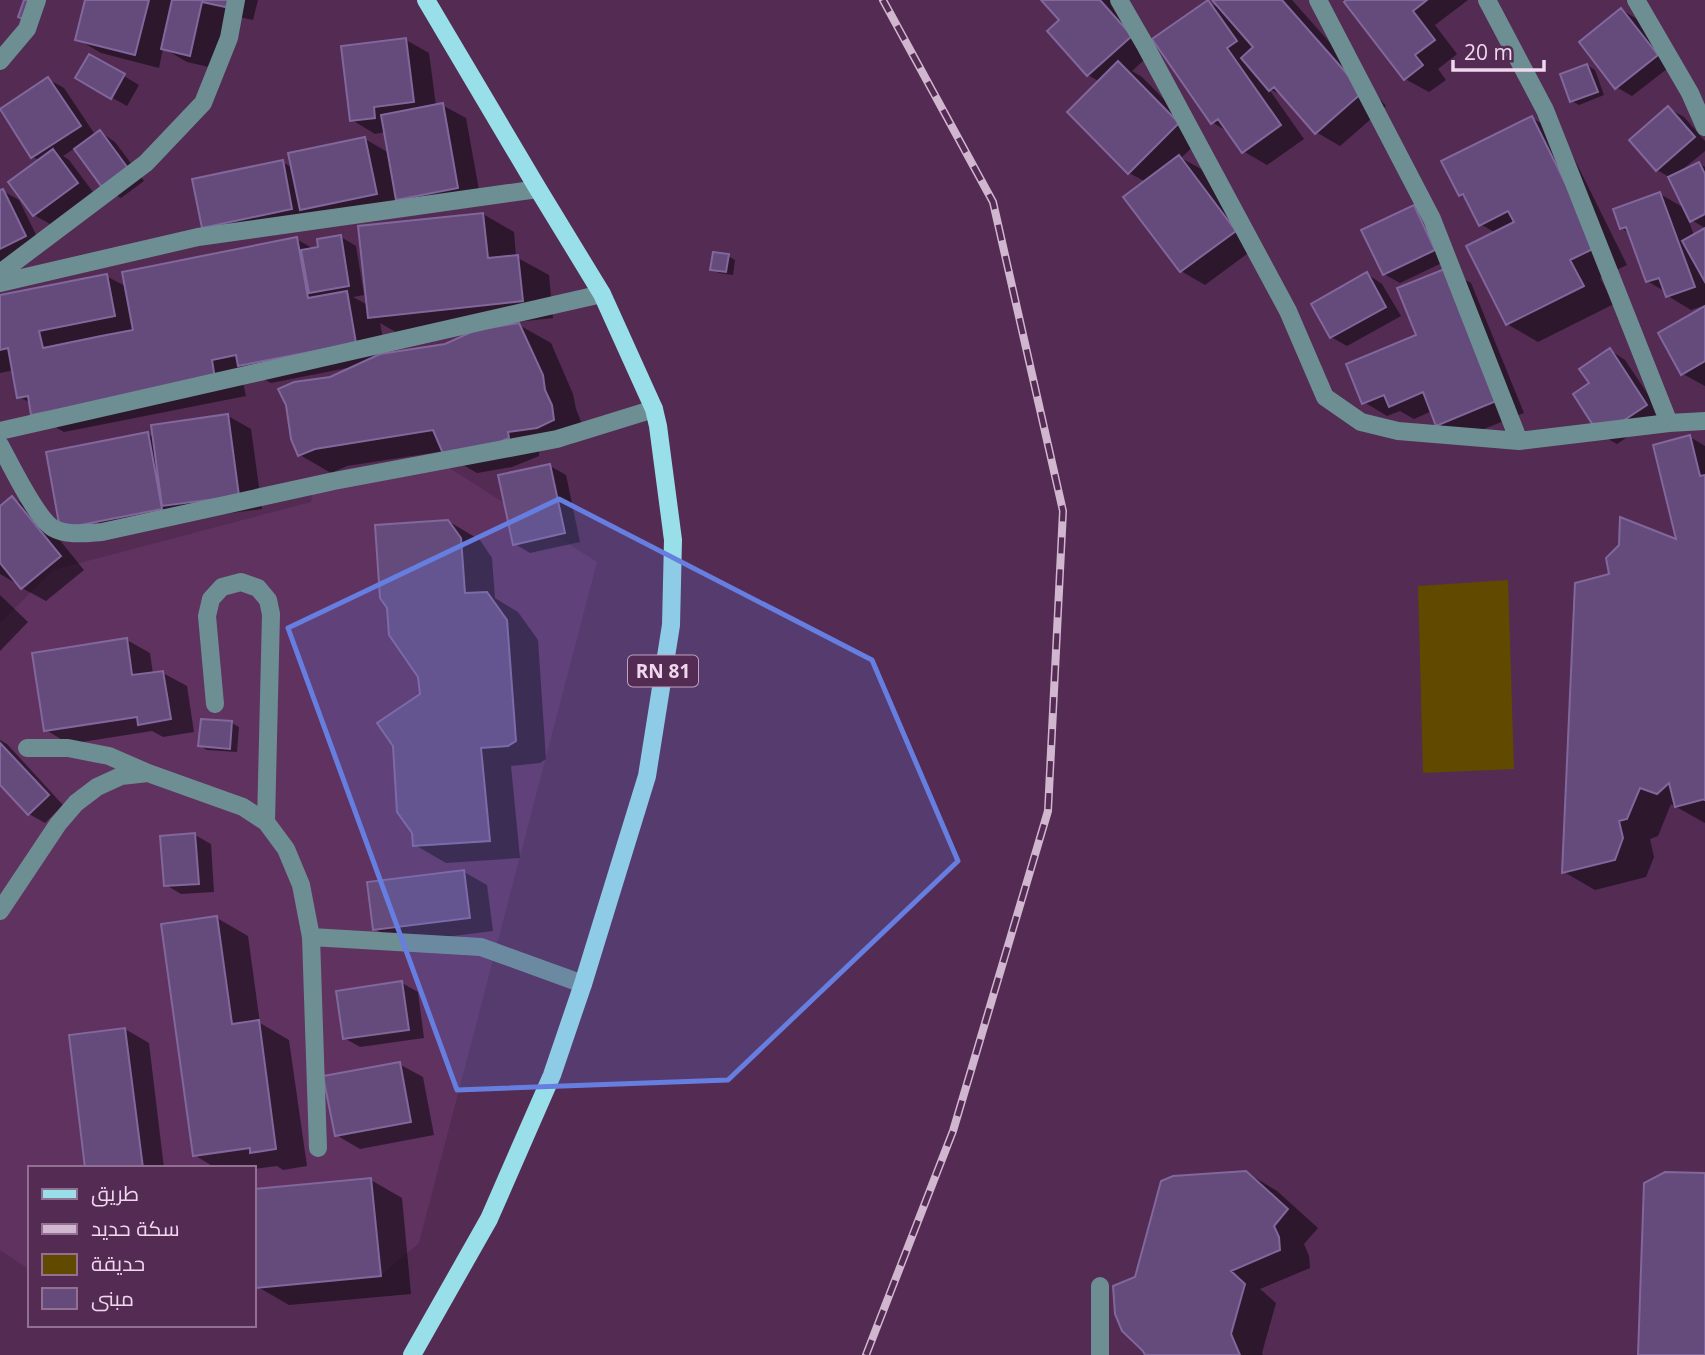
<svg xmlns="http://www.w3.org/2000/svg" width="1705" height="1355" font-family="'Open Sans',Cairo,sans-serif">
<rect width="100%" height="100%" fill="#532b53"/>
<path fill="#603260" d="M440,462L597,562L419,1243L380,1276L264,1279L258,1264H254V1168H30V1270L0,1250V623L53,570L311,502L314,482Z"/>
<path fill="#614900" d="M1508,580L1514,769L1423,773L1418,586Z"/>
<path fill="#0007" d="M87,0H258L253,20L226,14L213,68L187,62L163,48L159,68L101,53L77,39Z
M1044,0H1110L1155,50L1132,71L1142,77L1202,138L1181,158L1203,170L1259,245L1205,285L1181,271L1126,197L1146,182L1129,173L1100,82L1088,75L1049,31L1062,20Z
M1214,0H1292L1386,106L1340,146L1316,132L1286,98L1268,88L1304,139L1267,165L1243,151L1230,133L1212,122L1208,2L1221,9Z
M1349,0H1468L1435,25L1457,54L1438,69L1446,80L1429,92L1405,79Z
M1622,10L1637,19L1672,65L1632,96L1616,87Z
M406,40L429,53L436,106L442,105L466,118L481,201L421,213L398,199L400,207L227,241L204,227L282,162L293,168L365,139L389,153L385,132L375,134L352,120Z
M90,56L139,85L127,106L77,78Z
M1587,65L1595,70L1604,95L1579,105L1572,101Z
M48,79L64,88L96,136L100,132L115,142L144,181L121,198L105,189L75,148L63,156L69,160L93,192L50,224L34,215L40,161L33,157L2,110Z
M1668,108L1684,117L1705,141V151L1682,170L1699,164L1705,167V228L1688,218L1694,236L1705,230V305L1691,310L1668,296L1666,292L1647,281L1631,234L1621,228L1660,194L1686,209L1671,178L1657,170Z
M1532,118L1563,136L1627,265L1600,278L1614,304L1538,342L1507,324L1496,233L1480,224L1468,200L1460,195Z
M3,191L19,200L41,245L0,264V192Z
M1414,207L1430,216L1450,259L1400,283L1384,274Z
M483,214L514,232L516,257L549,275L553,318L401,335L380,323L386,355L445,346L519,325L551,343L573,394L576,409L582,424L585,438L569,445L539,449V456L512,467L477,473L446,455L444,451L347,466L331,473L300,455L330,378L352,367L271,383L256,375L242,378L246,396L64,432L33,414L31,403L19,397L14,370L0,373V297L106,276L127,287L296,239L314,249L341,237L356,246L364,295L353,297L368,305Z
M728,256L735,260L733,275L719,273L712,269Z
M1447,270L1471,283L1524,413L1461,438L1438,424L1432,411L1414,419L1400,411L1387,416L1364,402L1418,336Z
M1367,274L1382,284L1401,316L1347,346L1331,337Z
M1705,308V386L1683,374Z
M1610,350L1625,360L1661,414L1617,444L1601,435L1591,384Z
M228,416L251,429L262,509L185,519L62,528L147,434L155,438Z
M1690,437L1705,446V823L1671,804L1658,836L1650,839L1654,857L1646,877L1595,890L1564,872L1611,575L1679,542Z
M550,466L566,475L580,542L530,553L515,544Z
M12,498L36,511L84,570L46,601L22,588L16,580L14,582L0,574V508Z
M448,521L480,540L492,558L495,598L518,612L538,640L546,759L540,763L511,766L520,858L446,863L415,845L422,695Z
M0,595L28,622L0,651Z
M127,640L150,653L153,674L163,673L187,686L194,732L163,737L152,731L69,744L46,730Z
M232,723L239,727L237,752L207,750L200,746Z
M0,740L7,744L63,805L45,823L29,814L0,783Z
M195,835L211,844L214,892L181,894L166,885Z
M464,872L487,885L493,931L398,943L375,929Z
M217,918L248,936L260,1023L289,1040L307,1166L283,1170L277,1166L254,1169V1168H216L194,1155Z
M402,983L418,992L424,1038L360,1047L344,1038Z
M125,1029L149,1043L164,1168H87Z
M399,1064L423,1077L434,1135L360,1149L336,1135Z
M1246,1172L1277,1191L1318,1228L1304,1244L1309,1256L1310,1268L1260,1289L1276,1303L1262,1353L1263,1355H1147L1137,1278Z
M371,1180L402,1198L411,1294L289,1305L258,1287L254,1241V1191Z"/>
<path fill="#644b7c" stroke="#81679b" stroke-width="2" d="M24,0H39L30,22L18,17Z
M85,0H149L135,55L75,40Z
M172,0H231L230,8L202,2L190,56L161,49Z
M1041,0H1100L1132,36L1087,76L1047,31L1059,20Z
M1208,0L1237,41L1227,48L1281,125L1242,153L1218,119L1211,124L1152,39Z
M1212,0H1282L1363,92L1315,134L1274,87L1269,91L1241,58L1253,47Z
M1346,0H1427L1413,11L1435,40L1415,55L1423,65L1404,80L1344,2Z
M1621,8L1658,55L1615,89L1579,42Z
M406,38L414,102L374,107L375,118L350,121L341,46Z
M89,54L125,74L111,99L75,78Z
M1118,61L1179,123L1128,174L1067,112Z
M1587,64L1598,92L1570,102L1560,74Z
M48,77L81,126L31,158L0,109Z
M443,103L458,188L396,200L381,115Z
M1668,106L1695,137L1656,171L1629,140Z
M1532,116L1597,247L1570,260L1584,286L1506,325L1466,246L1514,222L1508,211L1479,226L1463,194L1459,196L1441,161Z
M100,130L130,171L104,190L74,149Z
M365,137L377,194L300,210L288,153Z
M53,149L78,183L33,216L8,182Z
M1179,155L1236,231L1180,272L1123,197Z
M283,160L292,209L202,228L192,179Z
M1699,162L1705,174V214L1690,222L1668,177Z
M3,189L26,236L0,249V190Z
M1660,192L1695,287L1666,297L1659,278L1646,282L1626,227L1620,229L1613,209Z
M1414,205L1435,250L1383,275L1361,230Z
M483,213L488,258L518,255L523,301L368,318L358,226Z
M1705,228V282L1682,241Z
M341,235L349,286L309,293L301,250L318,247L317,239Z
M297,237L308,298L347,291L356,343L238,366L236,355L212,360L215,379L31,415L28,396L17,398L8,348L0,350V295L107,274L115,316L39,331L43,348L101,336L133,330L122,272Z
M713,252L729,254L726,272L710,270Z
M1447,268L1501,399L1436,426L1423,392L1389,407L1384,395L1362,404L1346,364L1416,335L1397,288Z
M1367,272L1386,307L1330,338L1311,304Z
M1705,306V361L1681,375L1658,333Z
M519,323L543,375L545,390L552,405L554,420L537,428L508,432L509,438L481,450L444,456L433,430L315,449L298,456L291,439L286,405L278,389L294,382L330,377L380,354L445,344L476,330Z
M1610,348L1647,405L1600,436L1573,394L1589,383L1579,369Z
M228,414L239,496L162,506L151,425Z
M148,432L162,509L60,529L46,452Z
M1690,435L1700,476L1705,475V801V799L1675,807L1669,783L1657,794L1640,788L1627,819L1619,821L1623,838L1615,860L1562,873L1575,583L1609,574L1606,558L1619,545L1620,517L1676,539L1653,445Z
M550,464L565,533L513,545L498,475Z
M12,496L61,556L21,589L0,563V506Z
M448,520L461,538L465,593L487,592L507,620L516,741L508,746L481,748L490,841L413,846L412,833L397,812L393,746L377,723L420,694L418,677L389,635L387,608L380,598L375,525Z
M127,638L132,675L163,671L171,719L138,725L137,717L44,731L32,653Z
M201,719L232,721L230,749L198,746Z
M0,743L49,795L28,815L0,785Z
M195,833L199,884L164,886L160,836Z
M464,870L470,918L373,930L367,882Z
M217,916L232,1024L259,1020L276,1149L250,1153V1148L193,1156L161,924Z
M402,981L409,1030L343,1039L336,991Z
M125,1028L143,1168H85L69,1035Z
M400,1062L411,1122L335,1136L323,1076Z
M1246,1171L1288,1209L1274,1226L1279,1237L1280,1250L1231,1271L1245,1284L1231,1334L1240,1355H1145L1143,1351L1122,1331L1115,1314L1113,1286L1135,1277L1161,1181L1173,1176Z
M1665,1172L1705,1173V1355H1638L1644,1183Z
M371,1178L381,1276L256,1288L254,1260V1189Z"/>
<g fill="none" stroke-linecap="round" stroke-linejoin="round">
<path stroke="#6d8e93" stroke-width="18" d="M1119,0L1145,45L1288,311L1325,397L1361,422L1398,431L1519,441L1669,423L1705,421
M1318,0L1432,219L1519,441
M1487,0L1545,110L1669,423
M1636,0L1690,93L1705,127
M0,61L27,29L37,0
M0,273L146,163L203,103L229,38L236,0
M0,283L198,237L538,189
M0,431L602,294
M0,445C11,465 36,518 53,528C67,536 86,533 102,532L334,481L557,439L654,409
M215,704L207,616L211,599L222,587L241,582L258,588L268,600L271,614L266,822
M27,748H68L109,756L148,773
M0,911L58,824L76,803L97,787L121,776L148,773L243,807L266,822L286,849L301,885L311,937L318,1148
M311,937L481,947L583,984
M1100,1286V1355"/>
<path stroke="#99dfe9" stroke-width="18" d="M412,1355L489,1219L552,1075L583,984L647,776L671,625L673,540L658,426L654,409L602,294L538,189L426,0"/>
<g stroke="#d1b6d0" stroke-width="8">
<path id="rail" d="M866,1355L953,1131L1048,811L1063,511L993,202L883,0"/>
</g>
<use href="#rail" stroke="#532b53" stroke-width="5" stroke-dasharray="16" stroke-linecap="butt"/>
</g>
<path fill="#667ee0" fill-opacity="0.2" stroke="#667ee0" stroke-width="5" stroke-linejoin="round" d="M559,499L872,660L958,861L728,1080L457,1090L288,628Z"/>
<g text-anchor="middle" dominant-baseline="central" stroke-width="6" stroke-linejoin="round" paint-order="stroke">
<rect fill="#532b53" stroke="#c0a3c0" stroke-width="2" x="628" y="655.5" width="70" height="31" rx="5"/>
<g font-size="19" font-weight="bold" fill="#efd7ee">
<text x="663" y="671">RN 81</text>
</g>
</g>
<rect x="28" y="1166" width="228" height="161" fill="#532b53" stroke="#917091" stroke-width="2"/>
<rect x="42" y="1189" width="35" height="10" fill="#99dfe9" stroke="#917091" stroke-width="2"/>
<text x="91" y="1201" font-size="21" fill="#efd7ee">طريق</text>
<rect x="42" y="1224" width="35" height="10" fill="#d1b6d0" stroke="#917091" stroke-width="2"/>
<text x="91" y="1236" font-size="21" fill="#efd7ee">سكة حديد</text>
<rect x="42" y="1254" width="35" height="21" fill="#614900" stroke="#917091" stroke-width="2"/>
<text x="91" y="1271" font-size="21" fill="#efd7ee">حديقة</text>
<rect x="42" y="1288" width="35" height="21" fill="#644b7c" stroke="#917091" stroke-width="2"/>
<text x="91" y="1306" font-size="21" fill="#efd7ee">مبنى</text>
<path d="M1453 60v10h91v-10" fill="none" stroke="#efd7ee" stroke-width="3.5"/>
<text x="1464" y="60" font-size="21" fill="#efd7ee" stroke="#532b53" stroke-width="5" paint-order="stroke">20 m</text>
</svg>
